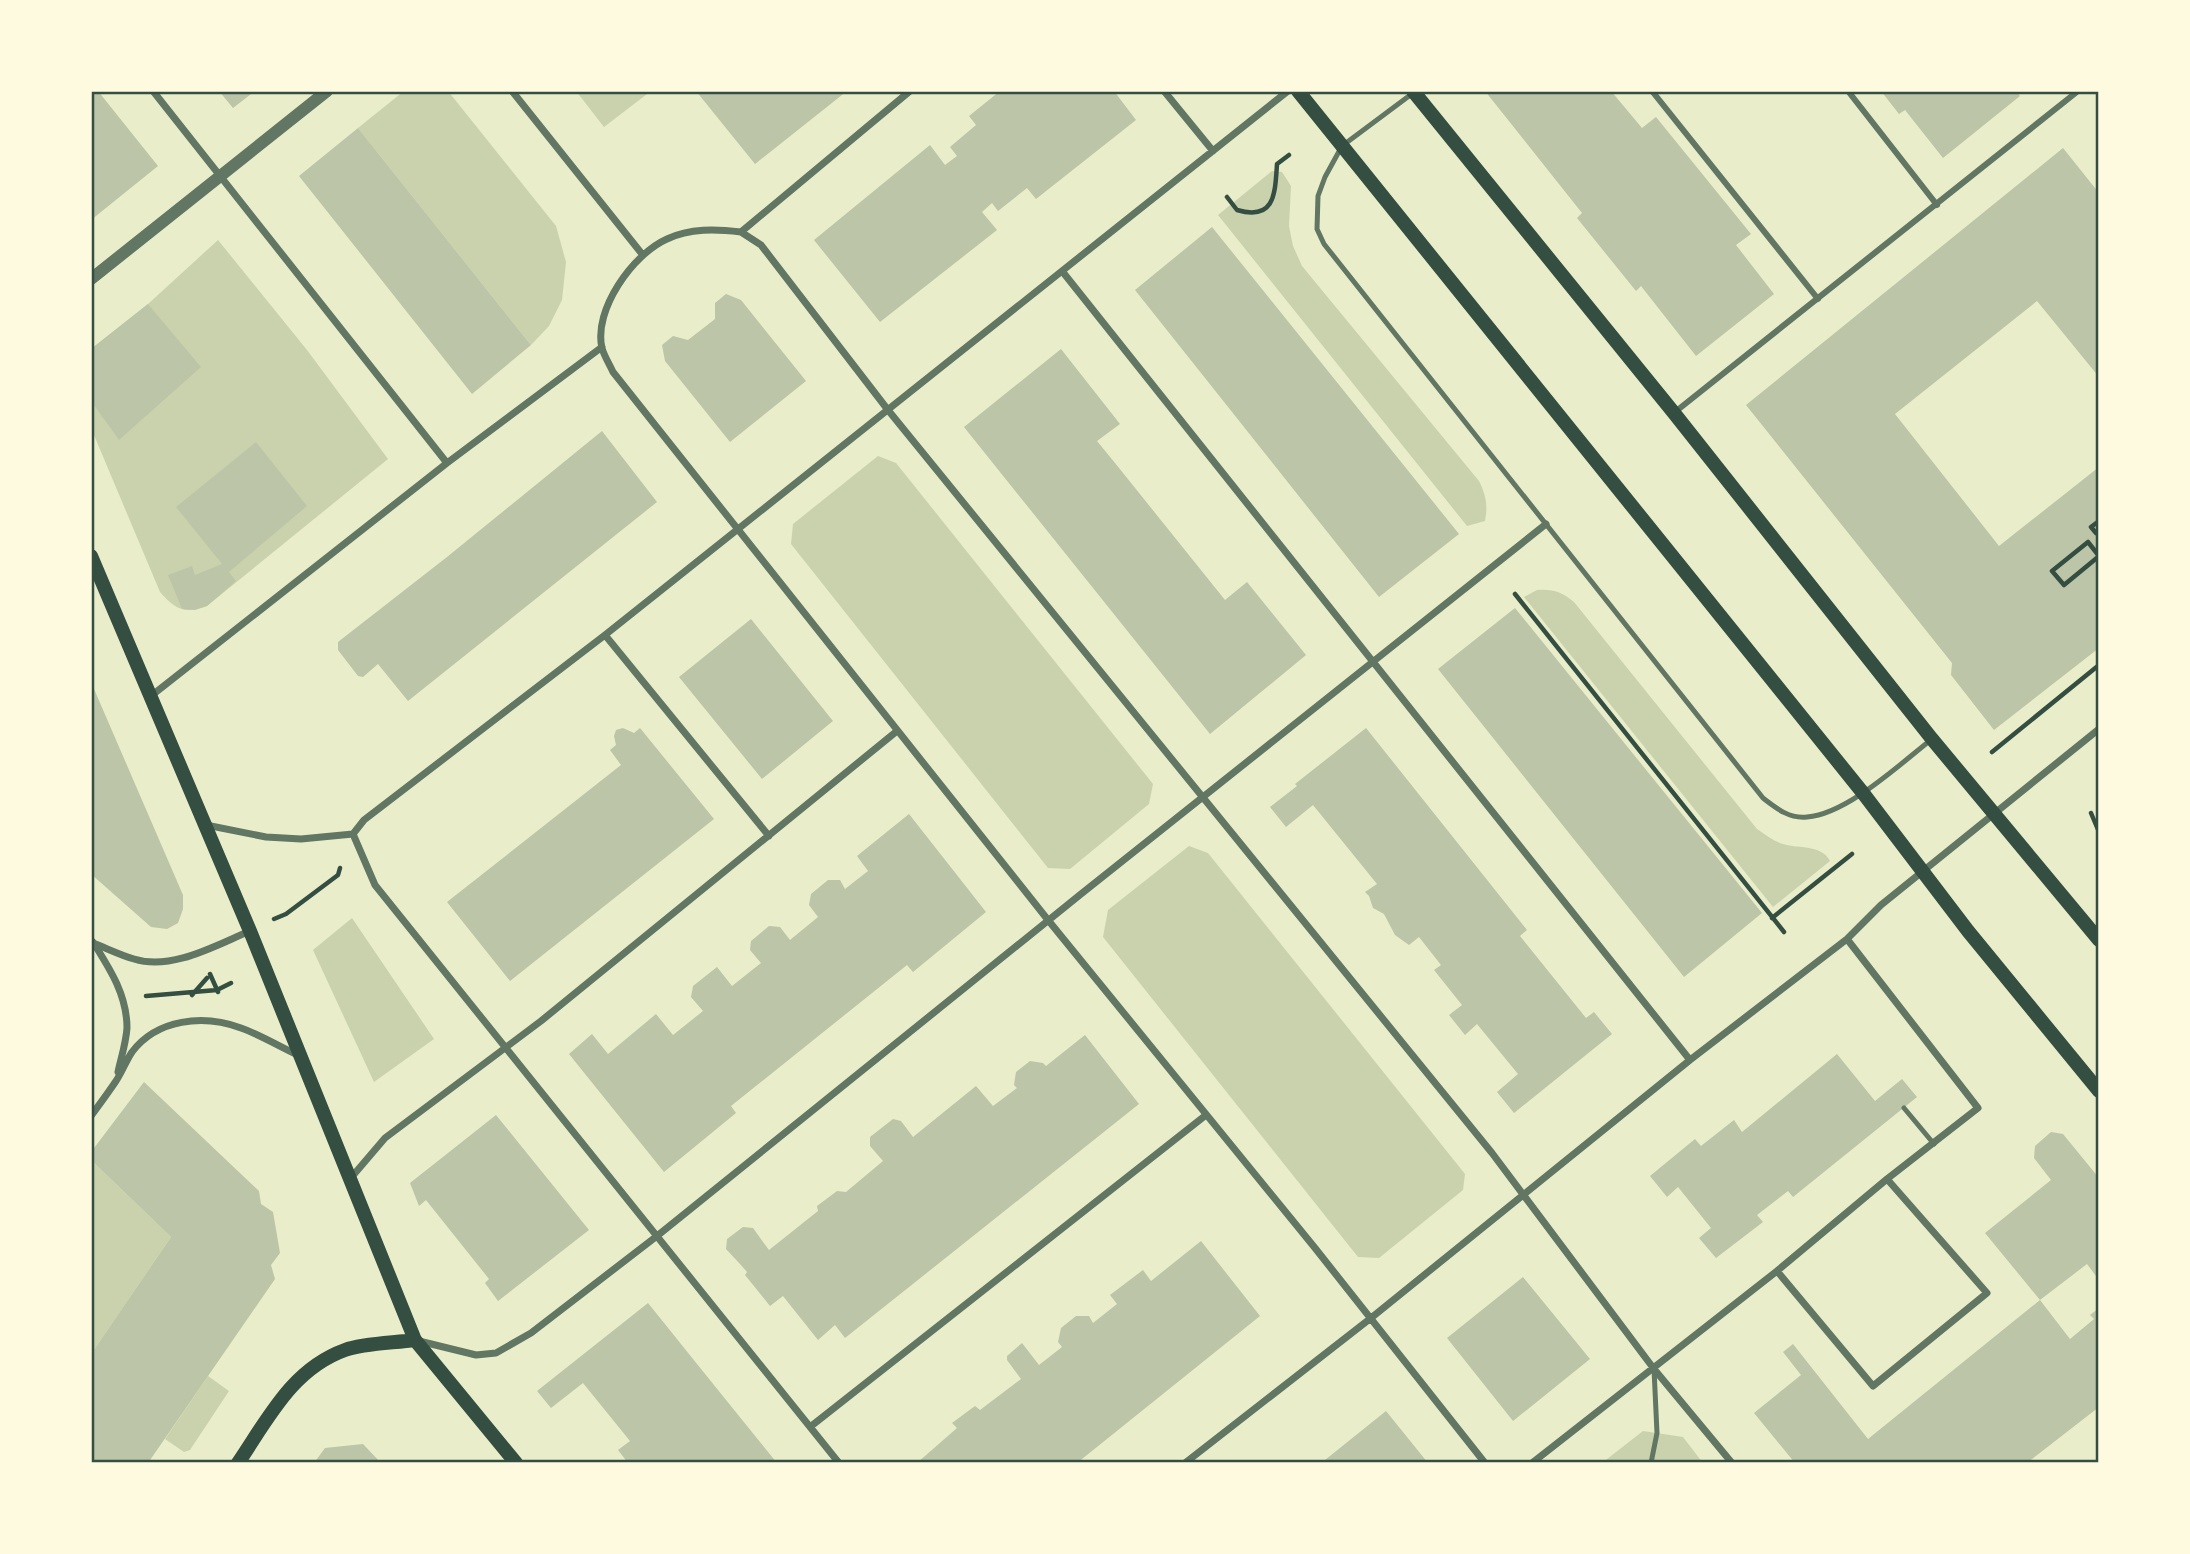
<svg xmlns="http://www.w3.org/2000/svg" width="2190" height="1554" font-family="'Titillium Web',sans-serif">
<rect width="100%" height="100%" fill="#e9edc9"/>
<path fill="#cad2ad" d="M404,91H448L556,226L566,262L562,300L549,326L531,345L358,128Z
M576,91H651L604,127Z
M1272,171L1282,172L1291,186L1289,226L1293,246L1302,266L1479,481C1486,495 1488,505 1485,521L1467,526L1218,215Z
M218,240L307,350L388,459L207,606C184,614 176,610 160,592L91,428V349L148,304Z
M878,456L896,463L1153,784L1149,804L1070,869L1048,868L791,544L793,524Z
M1537,590C1553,589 1562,592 1574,602L1757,829C1766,835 1773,841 1783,844C1799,849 1821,844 1830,861L1773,907L1524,597Z
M1189,846L1208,853L1465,1174L1463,1190L1379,1258L1358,1257L1103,937L1108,910Z
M352,918L434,1039L374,1082L313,950Z
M91,1160L171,1237L91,1354Z
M208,1376L229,1391L190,1450L184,1452L165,1439Z
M1643,1431L1683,1437L1703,1463H1602Z"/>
<path fill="#bcc5a7" d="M91,91H98L158,166L91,220Z
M219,91H255L233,108Z
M696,91H847L755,164Z
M1000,91H1114L1136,120L1036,199L1027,188L998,211L992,203L982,212L997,230L880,322L814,240L930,145L945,165L957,156L950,147L976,125L969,116Z
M1485,91H1611L1642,128L1656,117L1751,234L1736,245L1774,294L1696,356L1641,286L1636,291L1577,218L1582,213Z
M1881,91H2016L2020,96L1943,158L1905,110L1899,114Z
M358,128L531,345L472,394L299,176Z
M2063,148L2099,193V377L2037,301L1895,414L1999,546L2099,467V648L1994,730L1951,675L1952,663L1746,405Z
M1212,227L1459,534L1379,597L1135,290Z
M726,294L741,300L806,381L730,442L665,361L662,345L673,336L688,340L715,319V303Z
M148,304L201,367L119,440L91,401V349Z
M1061,349L1120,424L1097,441L1115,463L1225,600L1247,582L1306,655L1210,734L964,427Z
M602,431L657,502L408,701L378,664L363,677L358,676L338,650V642L447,557Z
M256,442L307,506L229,572L236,581L207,606L195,610L182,609L168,575L192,566L195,575L222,564L176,507Z
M1515,608L1762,913L1684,977L1438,669Z
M751,619L833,721L762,779L679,677Z
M91,682L183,895V909L178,923L167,929L151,927L91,874Z
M623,728L634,733L640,728L714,819L510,981L447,902L621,765L610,750L616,745L614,736L616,730Z
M1366,728L1527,930L1520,936L1586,1018L1594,1012L1612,1034L1514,1113L1497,1092L1518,1074L1477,1024L1465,1035L1449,1015L1462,1005L1434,970L1441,965L1419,937L1409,945L1395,935L1384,914L1373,908L1369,896L1365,892L1377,884L1313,805L1286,827L1270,807L1297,786L1295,784Z
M909,814L986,912L913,972L907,965L731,1106L736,1113L664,1172L569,1054L592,1034L608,1054L656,1014L673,1035L703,1011L691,997L693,986L717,967L732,986L761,963L750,950L751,941L769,926L780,927L790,940L818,917L809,905L811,894L828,880H840L845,889L868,871L857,856Z
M1085,1035L1139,1104L845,1338L835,1325L818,1340L783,1296L770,1306L745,1275L747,1272L740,1264L726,1249L727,1239L743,1227L753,1228L769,1250L818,1211L817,1206L837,1191L846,1192L883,1161L870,1146V1137L893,1119L901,1121L913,1137L976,1086L993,1106L1017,1088L1014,1085L1016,1072L1030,1061L1043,1063L1046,1066Z
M1837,1054L1875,1101L1902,1079L1917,1097L1793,1197L1788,1191L1757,1215L1763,1222L1716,1258L1699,1238L1711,1228L1678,1187L1667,1197L1650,1176L1695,1139L1701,1146L1734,1120L1742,1132Z
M144,1082L259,1191L261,1204L273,1212L280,1253L271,1265L275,1279L148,1463H91V1354L171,1237L91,1160V1152Z
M496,1115L589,1230L498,1301L485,1283L489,1279L426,1200L419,1206L410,1183Z
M2051,1132L2063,1134L2099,1178V1280L2087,1264L2040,1300L1985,1233L2051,1180L2034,1158L2035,1146Z
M1201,1241L1260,1316L1077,1463H917L957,1428L952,1423L975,1406L980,1410L1021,1379L1007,1360V1356L1022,1343L1039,1365L1062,1347L1058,1342L1061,1328L1076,1316H1089L1093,1323L1117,1304L1110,1295L1143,1270L1151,1281Z
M1523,1277L1590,1359L1513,1421L1447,1338Z
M2040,1300L2070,1339L2094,1319L2090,1315L2099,1308V1407L2027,1463H1795L1754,1413L1801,1375L1783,1352L1793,1344L1868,1439Z
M648,1303L693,1359L777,1463H628L618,1450L630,1441L583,1383L551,1408L537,1391Z
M1386,1411L1428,1463H1328L1325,1460Z
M363,1444L381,1463H314L325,1448Z"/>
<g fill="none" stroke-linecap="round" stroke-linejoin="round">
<path stroke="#344e41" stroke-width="4.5" d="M1227,197L1237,210C1275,221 1275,194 1277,164L1289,155
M2099,521L2091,527L2096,533L2099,530
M2098,557L2064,585L2052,571L2088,542L2099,556
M1515,594L1784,932
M1992,752L2099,665
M2091,813L2099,832
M1772,918L1852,854
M274,919L286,914L338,875L340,868
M210,974L218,992
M192,995L207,978
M146,996L217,990L231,983"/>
<path stroke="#617663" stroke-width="5" d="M1413,93L1342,146L1325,177L1318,196L1317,229L1324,244L1763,798C1776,808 1789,819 1807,817C1847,814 1900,764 1932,739
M1904,1108L1934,1144
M1651,1463L1657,1433L1654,1369"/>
<path stroke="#617663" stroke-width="6" d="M1652,91L1818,299
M1848,91L1937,205
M1675,412L2078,91"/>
<path stroke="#617663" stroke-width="7" d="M153,91L447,463
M512,91L642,254
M910,91L741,232C716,229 690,228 667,239C633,254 593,310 602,348C604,356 610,365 613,372L1048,920L1315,1248L1485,1463
M1164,91L1213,151
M741,232L761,245L888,410L1492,1153L1654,1369L1732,1463
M1062,271L1690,1060
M605,635L769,836
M151,696L447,463L602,347
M206,825L266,837L301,839L353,834L364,820L605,635L1288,91
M353,834L375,885L839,1463
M93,942C110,969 127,995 127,1028C126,1043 121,1058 118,1072
M93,943C106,948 120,955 134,959C172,971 216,945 250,931
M91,1116C99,1105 108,1093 116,1081C122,1072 126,1061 132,1052C157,1019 203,1014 241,1028C261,1035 280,1047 300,1056
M350,1179L385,1138L541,1021L897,731
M1777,1271L1873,1386L1987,1293L1887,1179
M419,1341L476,1355L496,1353L531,1333L657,1236L1081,894L1546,524
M810,1427L1206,1115
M1185,1463L1371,1318L1690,1060L1847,939L1881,905L2099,729
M1532,1463L1777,1271L1887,1179L1978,1108L1847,939"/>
<path stroke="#617663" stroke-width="12" d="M91,279L327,91"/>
<path stroke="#344e41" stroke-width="14" d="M1298,91L1863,793L1968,931L2099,1091
M1413,91L1674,413L1932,739L2099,940
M91,556L250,931L415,1340L516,1463
M238,1463C268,1419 292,1369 345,1350C364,1343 394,1343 415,1340"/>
</g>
<rect width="2190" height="1554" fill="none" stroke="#fefae0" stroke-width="186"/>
<rect x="93" y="93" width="2004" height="1368" fill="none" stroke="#344e41" stroke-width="2.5"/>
</svg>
